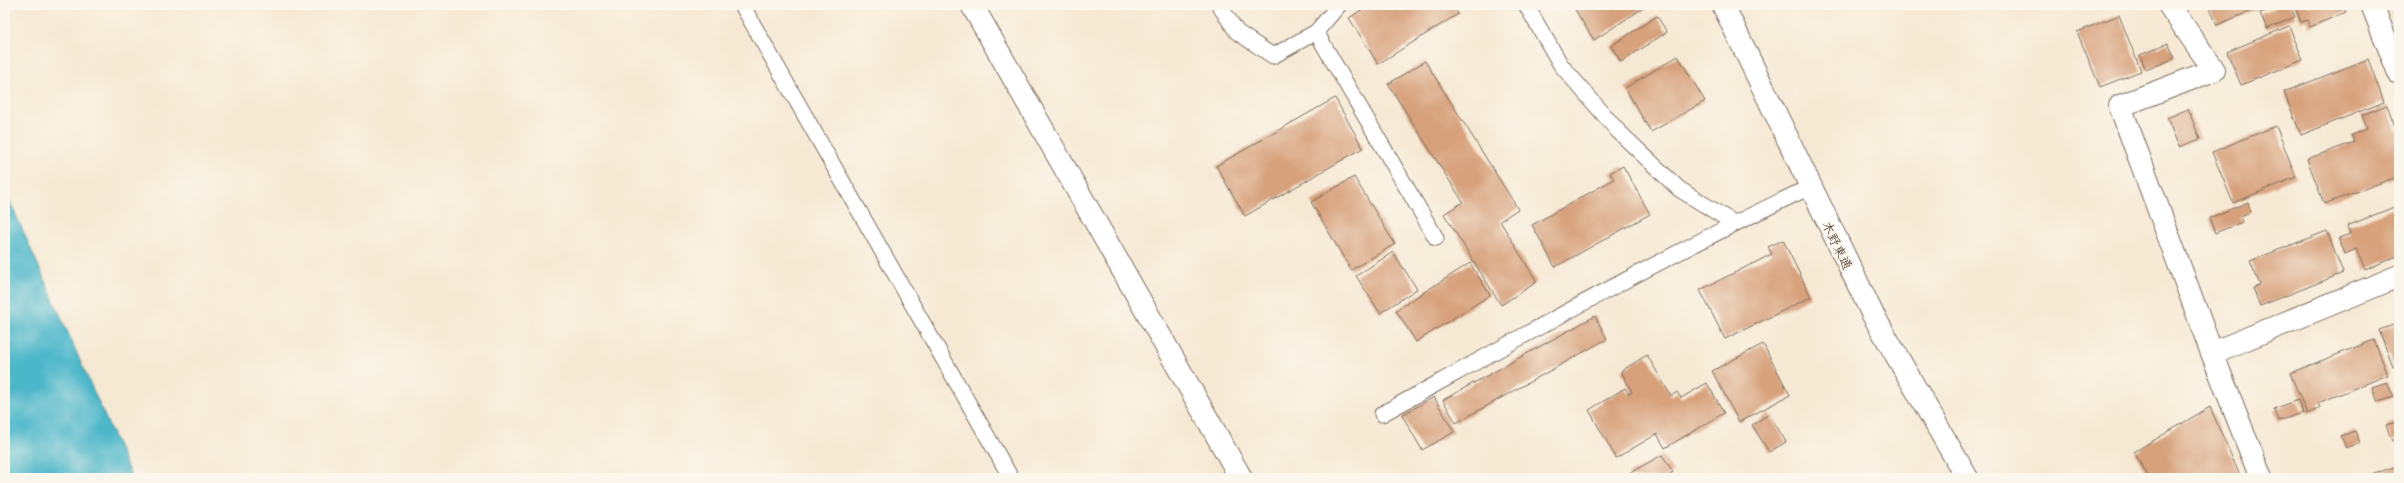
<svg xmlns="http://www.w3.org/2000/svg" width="2404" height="483" font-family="'Playpen Sans','Klee One',sans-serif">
<rect width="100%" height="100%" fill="#fbf7ec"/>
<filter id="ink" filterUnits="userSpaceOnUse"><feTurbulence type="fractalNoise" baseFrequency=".025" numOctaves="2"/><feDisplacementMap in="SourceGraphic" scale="8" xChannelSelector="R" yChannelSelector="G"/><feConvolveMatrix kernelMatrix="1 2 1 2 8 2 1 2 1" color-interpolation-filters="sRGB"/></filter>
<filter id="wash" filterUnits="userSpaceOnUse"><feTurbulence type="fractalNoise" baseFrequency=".012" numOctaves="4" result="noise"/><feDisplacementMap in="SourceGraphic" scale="16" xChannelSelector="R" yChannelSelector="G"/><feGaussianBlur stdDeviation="0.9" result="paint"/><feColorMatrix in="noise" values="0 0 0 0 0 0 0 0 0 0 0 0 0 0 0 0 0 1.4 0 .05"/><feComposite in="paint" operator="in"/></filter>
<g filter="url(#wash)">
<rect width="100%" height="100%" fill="#f6e9d4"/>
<path fill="#4db7ca" stroke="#447074" d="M5,192L8,197L132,478H5Z"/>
<g id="blocks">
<path fill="#d7a17b" d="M1369,5H1452L1458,14L1378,64L1349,18Z
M1572,5H1648L1594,40Z
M2209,5H2266L2217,25Z
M2282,5H2290L2295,17L2267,29L2260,13Z
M2294,5H2343L2346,12L2310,27L2307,20L2301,22Z
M2119,15L2141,71L2100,87L2077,32Z
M1657,16L1667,32L1621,62L1611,46Z
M2289,26L2303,60L2241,85L2227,52Z
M2168,43L2175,58L2146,70L2140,55Z
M1678,56L1705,101L1651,132L1625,88Z
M2368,59L2384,102L2301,135L2284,92Z
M1425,61L1518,209L1500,221L1537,282L1501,305L1444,214L1463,202L1388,84Z
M1335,98L1363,148L1245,216L1216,166Z
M2387,105L2399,137V176L2324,204L2307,159L2354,142L2351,135L2367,129L2362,115Z
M2188,109L2200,139L2179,147L2167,118Z
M2276,126L2296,177L2233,203L2212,152Z
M1623,166L1650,214L1555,267L1532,225L1614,179L1610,173Z
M1354,177L1395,244L1351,270L1311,202Z
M2248,202L2251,212L2240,216L2242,222L2215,233L2209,218Z
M2399,205V255L2365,270L2356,249L2345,254L2339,238L2350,234L2347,226Z
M2327,231L2343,273L2260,306L2253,288L2260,285L2250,261Z
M1783,240L1811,297L1725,339L1700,290L1772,254L1768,247Z
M1393,252L1417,289L1380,313L1356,276Z
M1470,263L1490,295L1416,342L1396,310Z
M1595,316L1607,339L1456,423L1443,400Z
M2399,323V364L2393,367L2379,330Z
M2374,340L2388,375L2318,403L2320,408L2307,414L2290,373Z
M1763,344L1790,395L1739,422L1712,371Z
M1647,355L1671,396L1677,392L1681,398L1707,383L1724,413L1665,448L1657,434L1616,458L1589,410L1625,388L1629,394L1632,392L1621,371Z
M2387,382L2393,397L2378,402L2372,387Z
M1434,397L1454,432L1422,450L1402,415Z
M2298,400L2303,413L2278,421L2274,409Z
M2210,407L2241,478H2149L2134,452Z
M1769,414L1786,442L1769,452L1752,425Z
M2399,421V438L2392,441L2386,425Z
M2355,431L2360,443L2346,448L2341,436Z
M1662,455L1673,472L1663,478H1630L1628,474Z
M2399,465V478H2363Z"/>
</g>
</g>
<g filter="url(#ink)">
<use href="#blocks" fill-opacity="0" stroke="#7c6d5e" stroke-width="1"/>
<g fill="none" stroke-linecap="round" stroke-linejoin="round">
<g stroke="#7c6d5e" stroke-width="17">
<path id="lane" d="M742,5L1011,478
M1219,5L1237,32L1273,56L1316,32L1339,5
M1526,5L1561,65L1618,131L1679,189L1734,223
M1316,32L1436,238
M1382,414C1523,336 1664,256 1810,187"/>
</g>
<g stroke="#7c6d5e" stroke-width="24">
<path id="street" d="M972,5L1241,478
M2169,5L2214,70L2120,106L2212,353L2261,478
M2372,5L2399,73
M2212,353L2399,276"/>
</g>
<g stroke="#7c6d5e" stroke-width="24">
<path id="secondary" d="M1723,5L1872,313L1967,478"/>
</g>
<use href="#lane" stroke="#fff" stroke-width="15"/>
<use href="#street" stroke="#fff" stroke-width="22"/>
<use href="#secondary" stroke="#fff" stroke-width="22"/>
</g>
</g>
<g text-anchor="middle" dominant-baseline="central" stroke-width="4" stroke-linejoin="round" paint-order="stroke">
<g font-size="13" fill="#3b2a1e" stroke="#fbf7ec">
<text transform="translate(1838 245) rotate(64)">木野東通</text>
</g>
</g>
<rect width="2404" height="483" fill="none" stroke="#fbf7ec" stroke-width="20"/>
</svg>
